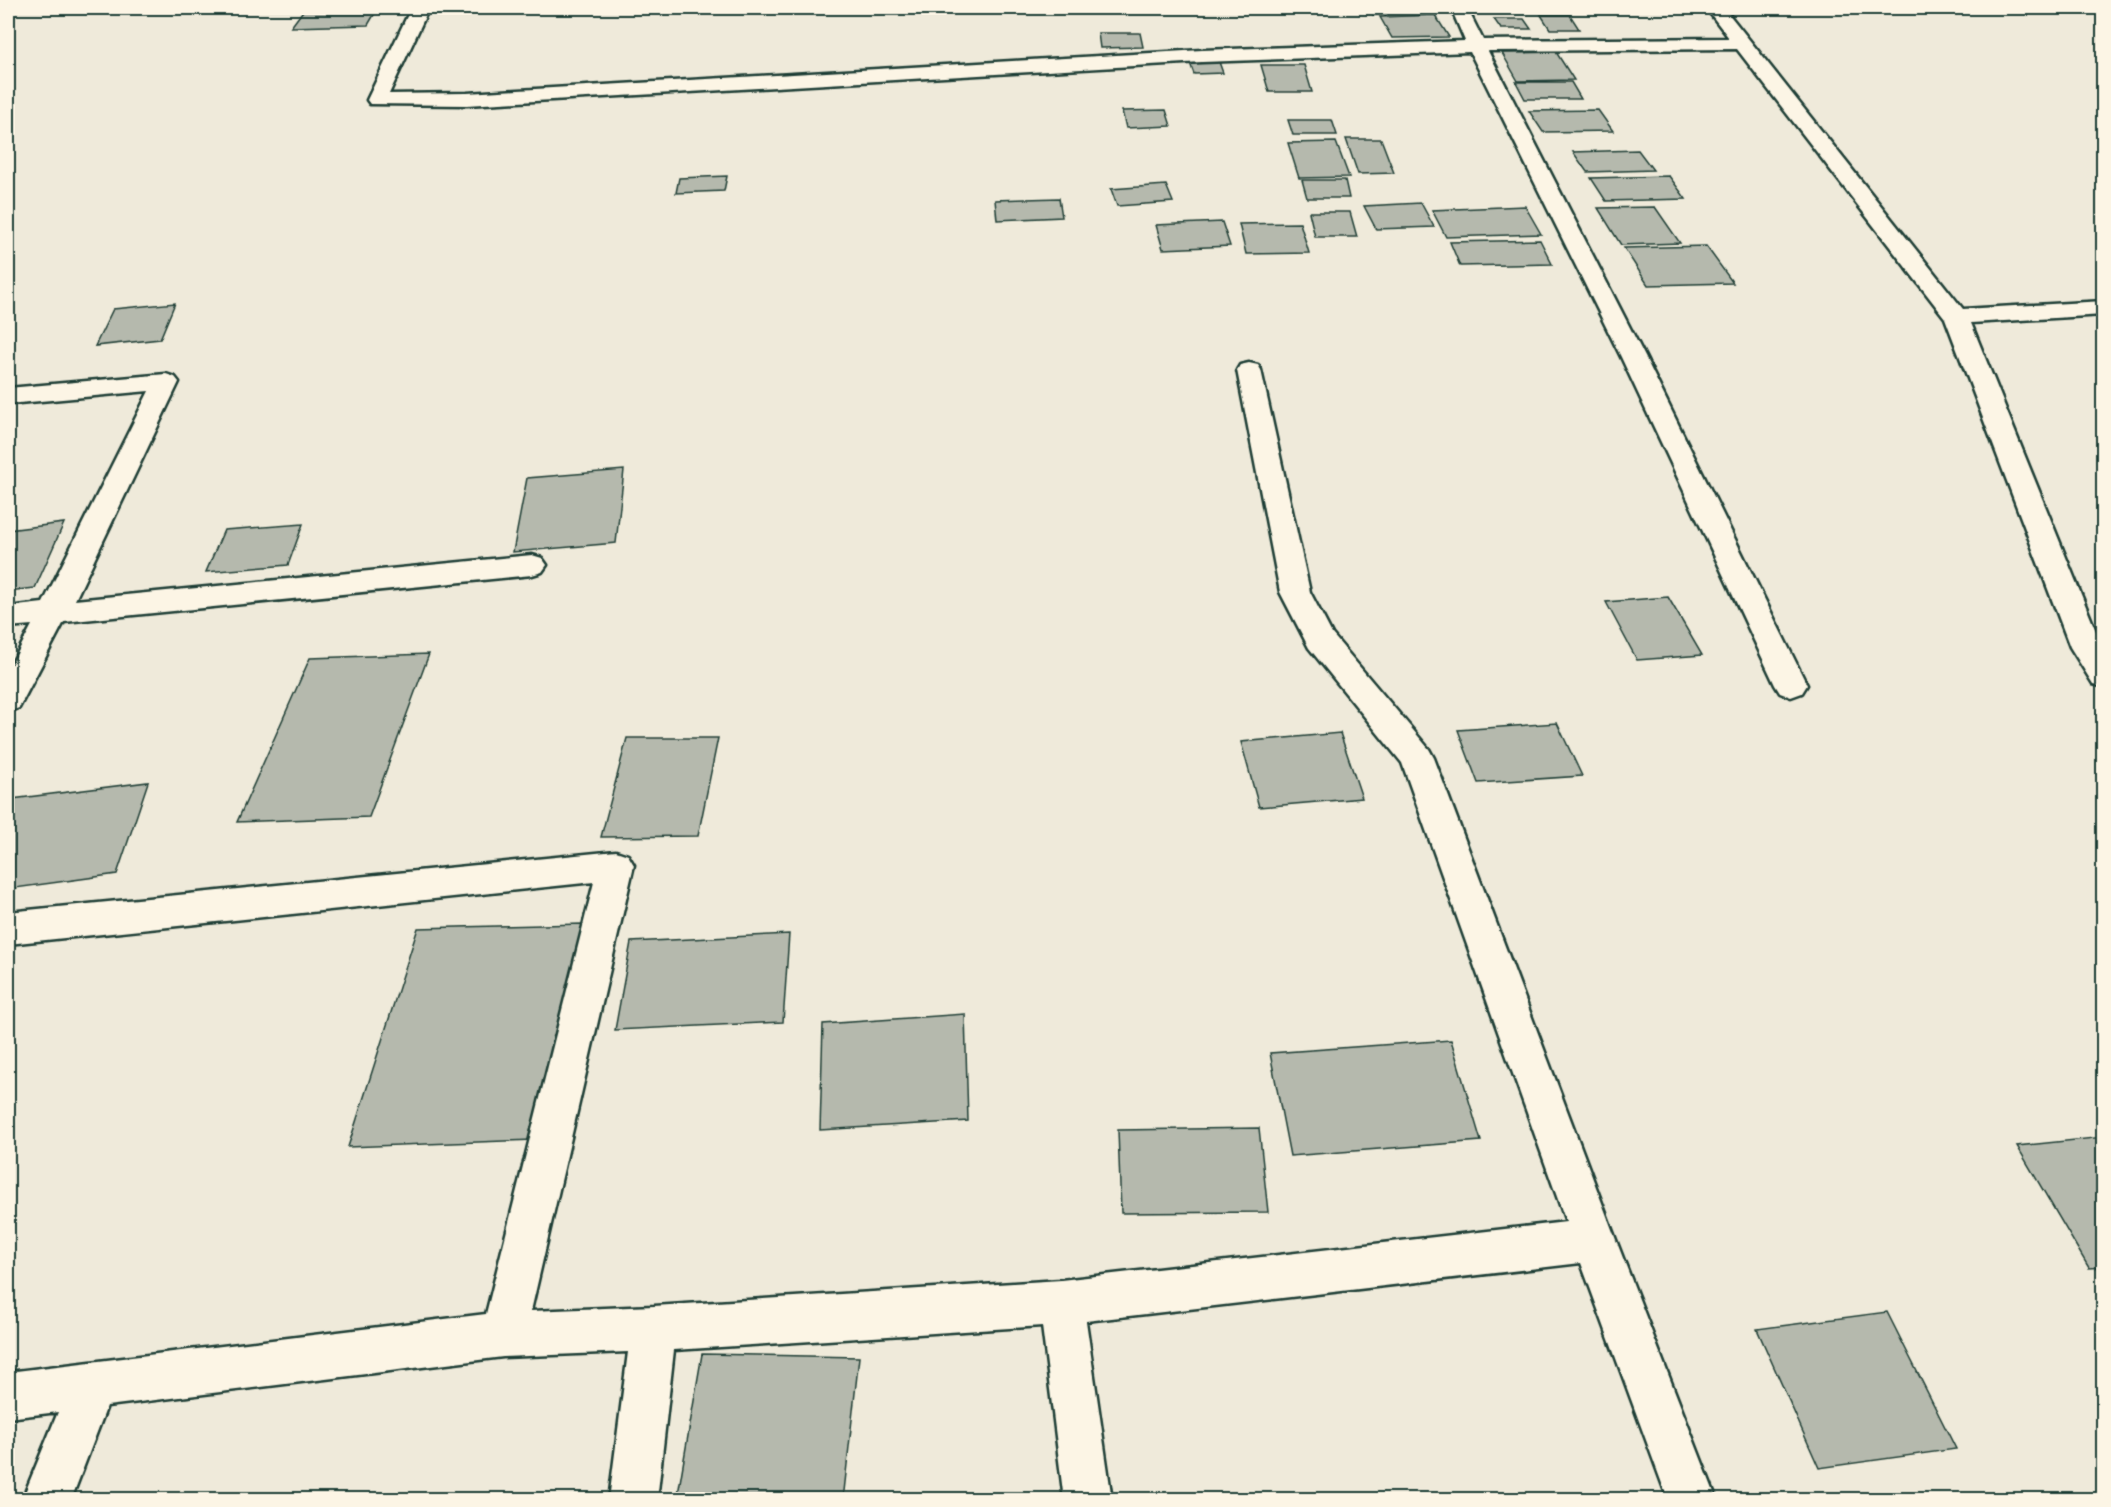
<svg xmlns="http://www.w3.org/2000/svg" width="2111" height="1507" font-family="Mynerve,sans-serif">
<rect width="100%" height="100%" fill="#efeada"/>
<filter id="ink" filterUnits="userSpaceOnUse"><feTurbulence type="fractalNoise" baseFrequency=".0167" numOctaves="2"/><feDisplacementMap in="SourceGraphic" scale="12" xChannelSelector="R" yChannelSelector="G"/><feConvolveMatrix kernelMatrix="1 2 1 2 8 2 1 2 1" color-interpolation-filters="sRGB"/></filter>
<g filter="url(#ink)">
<path fill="#b5b9ad" stroke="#1f3d34" stroke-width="1.5" d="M305,8H378L368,25L291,27Z
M1369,8H1431L1435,12L1373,15Z
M1435,15L1449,37L1392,38L1380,17Z
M1541,15H1570L1579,29H1550Z
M1494,19H1524L1531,29H1501Z
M1098,33H1140L1143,47L1100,48Z
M1556,52L1574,80L1518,81L1502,53Z
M1219,62L1223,73L1194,74L1190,63Z
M1261,65H1304L1312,92H1269Z
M1516,82H1571L1581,99H1525Z
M1166,110L1171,126L1126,128L1122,111Z
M1598,110L1613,131L1543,132L1529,111Z
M1288,120H1332L1337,135H1293Z
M1346,139H1381L1394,173L1358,174Z
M1336,142L1349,177L1299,178L1288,143Z
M1638,150L1653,170L1587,172L1573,152Z
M727,176L724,191L676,193L679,178Z
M1669,176L1686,199L1606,201L1591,178Z
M1302,180H1345L1349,198H1307Z
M1166,185L1173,202L1117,206L1111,189Z
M1059,198L1062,217L997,220L995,200Z
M1421,203L1434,227L1376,229L1364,206Z
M1525,206L1541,234L1446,237L1432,210Z
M1655,207L1680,243L1621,245L1598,208Z
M1309,212H1350L1357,237H1315Z
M1222,222L1230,246L1163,249L1156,225Z
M1300,223L1309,253L1246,254L1239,224Z
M1540,240L1552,264L1460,266L1450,242Z
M1706,246L1733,283L1648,285L1624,248Z
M175,303L160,339L95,346L113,309Z
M624,470L616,543L513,552L527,478Z
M64,523L35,588L8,591V530Z
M303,524L288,565L206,572L224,530Z
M1668,597L1702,655L1637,660L1606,602Z
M429,654L369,817L237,822L310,658Z
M1557,723L1582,776L1478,783L1458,730Z
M1340,733L1362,798L1259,807L1241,742Z
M627,738H718L698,836L601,837Z
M148,782L117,874L8,889V810L12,799Z
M583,924L533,1140L348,1147L418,928Z
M789,934L783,1022L615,1030L631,942Z
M965,1014L968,1121L820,1130L823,1024Z
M1451,1040L1481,1141L1290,1156L1270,1053Z
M1259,1128L1268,1212L1121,1213L1118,1130Z
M2104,1137V1267L2089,1268L2017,1146Z
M1887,1312L1956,1449L1819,1468L1757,1329Z
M702,1354L859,1357L843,1500H677Z"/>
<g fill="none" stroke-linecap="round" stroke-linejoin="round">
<g stroke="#1f3d34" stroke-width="5">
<path id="street" d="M411,8H429L389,94L467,93L1202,50L1465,41L1451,8H1467L1483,40L1729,38L1706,8H1724L1963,309L2104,301V315L1971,323L2104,651V687L2093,684L2070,647L1945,318L1737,49L1488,51L1645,357L1807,685L1802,693L1791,697L1780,693L1775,685L1621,357L1470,52L1202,62L467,105L370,104L367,100Z
M1249,363L1258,365L1261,370L1310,592L1332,634L1429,749L1434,758L1616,1240L1717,1500H1668L1581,1263L1086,1321L1112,1500H1064L1042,1326L674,1350L657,1500H609L628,1352L503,1357L107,1406L71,1500H22L58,1412L8,1418V1372L486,1314L594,882L8,944V912L616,851L628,855L634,865L531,1311L654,1306L1061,1280L1566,1222L1402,763L1309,648L1280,592L1237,370L1240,365Z
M166,374L175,377L179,382L75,600L532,555L542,558L547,565L542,572L532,575L64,622L19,708L8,712V671L32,625L8,627V607L43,603L149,391L8,404V388Z"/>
</g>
<use href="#street" fill="#fcf5e5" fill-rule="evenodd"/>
</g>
</g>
<rect width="2111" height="1507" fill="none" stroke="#fcf5e5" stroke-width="30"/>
<rect x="15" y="15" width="2081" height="1477" fill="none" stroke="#1f3d34" stroke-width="2" filter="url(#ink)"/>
</svg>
